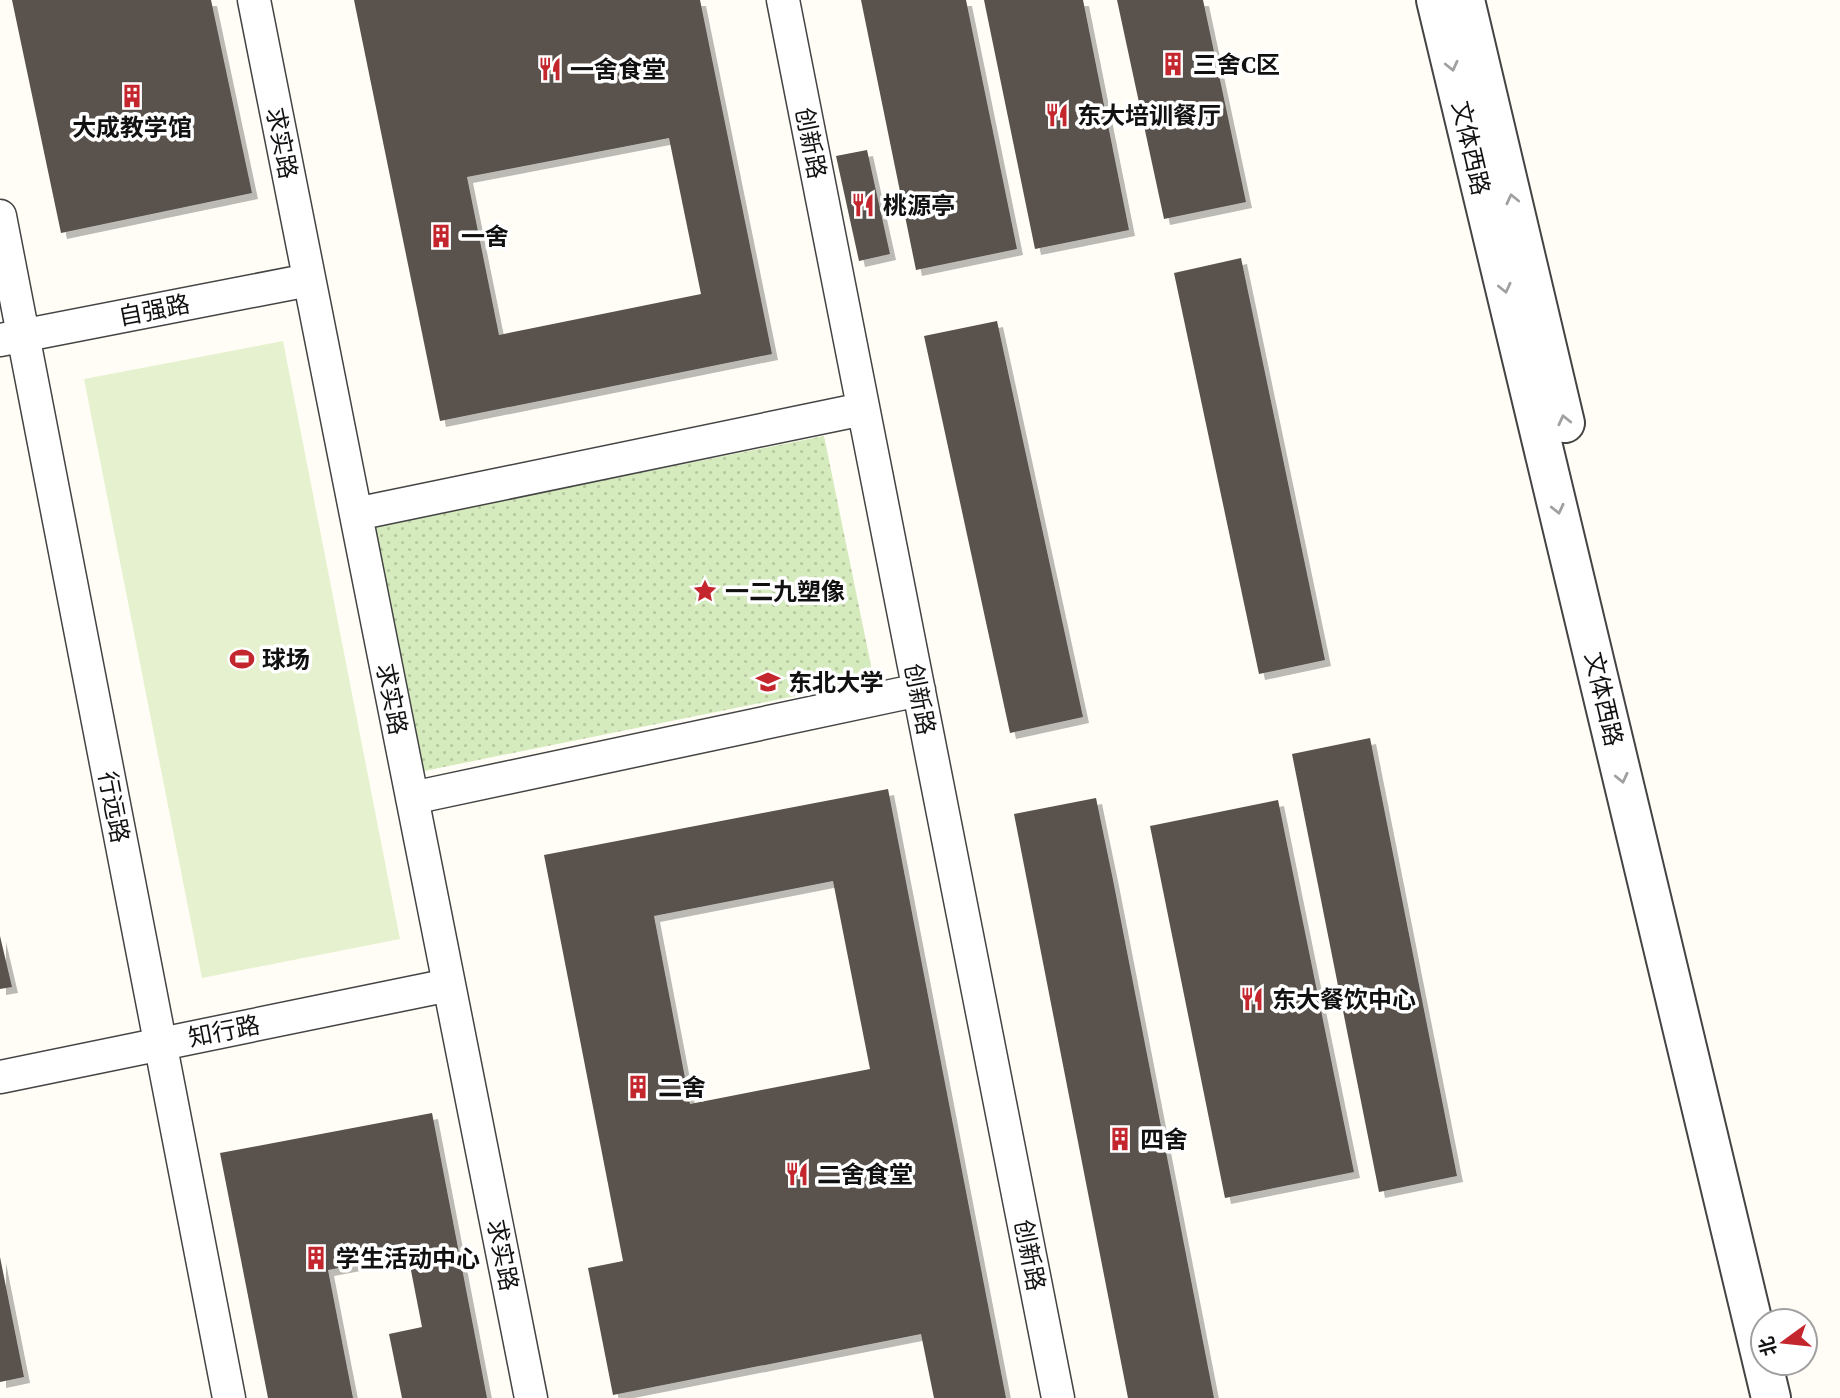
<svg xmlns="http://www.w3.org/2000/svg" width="1840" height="1398" font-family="'Source Serif 4','Noto Sans SC',serif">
<defs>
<pattern id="grass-dots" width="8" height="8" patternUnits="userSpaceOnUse" patternTransform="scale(1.75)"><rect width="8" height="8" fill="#d5ebbd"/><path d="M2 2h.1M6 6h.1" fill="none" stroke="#b6c8a1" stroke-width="1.8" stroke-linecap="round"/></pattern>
<filter id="shadow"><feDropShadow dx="6" dy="6" stdDeviation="0" flood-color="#0004"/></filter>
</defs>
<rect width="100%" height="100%" fill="#fffdf5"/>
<path fill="url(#grass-dots)" d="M824,436L874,680L419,772L370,527Z"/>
<path fill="#e6f2cf" d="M283,341L400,939L202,978L84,379Z"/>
<path fill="#5a524d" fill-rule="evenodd" filter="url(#shadow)" d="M12,0H211L252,193L61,233Z
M354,0H700L772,354L440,421ZM669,138L701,294L499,335L467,177Z
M861,0H966L1017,249L916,270Z
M984,0H1083L1129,230L1035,249Z
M1117,0H1203L1246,202L1164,219Z
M867,150L890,254L859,261L836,156Z
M1241,258L1325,660L1259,674L1174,273Z
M997,321L1083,717L1010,733L924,336Z
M1370,738L1457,1176L1379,1192L1292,754Z
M888,789L1006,1398H934L921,1334L613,1395L588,1268L623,1261L544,855ZM833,881L870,1069L690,1104L654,916Z
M1096,798L1113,880L1214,1398H1128L1014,814Z
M1278,800L1354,1172L1225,1198L1150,826Z
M0,936L12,987L0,989Z
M432,1113L487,1398H402L389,1334L422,1327L408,1255L328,1270L353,1398H268L220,1153Z
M0,1257L24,1377L0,1382Z"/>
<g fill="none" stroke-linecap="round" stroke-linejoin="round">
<g stroke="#444" stroke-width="35">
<path id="minor" d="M254,0L531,1398
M783,0L1058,1398
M0,216L229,1398
M0,340L309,280
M356,514L863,409
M412,798L919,690
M0,1077L449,985"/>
</g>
<g stroke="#444" stroke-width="42">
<path id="tertiary" d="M1436,0L1771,1398
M1465,0L1565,423"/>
</g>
<use href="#minor" stroke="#fff" stroke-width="32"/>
<use href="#tertiary" stroke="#fff" stroke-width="38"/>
</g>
<defs><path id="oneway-chevron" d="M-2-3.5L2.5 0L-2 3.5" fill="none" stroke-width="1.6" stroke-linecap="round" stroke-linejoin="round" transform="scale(1.75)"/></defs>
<g stroke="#a0a0a0">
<use href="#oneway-chevron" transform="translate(1452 66) rotate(77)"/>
<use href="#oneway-chevron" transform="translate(1512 199) rotate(-103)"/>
<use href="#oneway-chevron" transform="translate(1505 288) rotate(77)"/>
<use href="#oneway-chevron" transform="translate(1564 420) rotate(-103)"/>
<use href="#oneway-chevron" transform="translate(1558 509) rotate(77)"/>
<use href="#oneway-chevron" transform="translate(1622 778) rotate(77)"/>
</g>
<defs>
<g id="building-bare" transform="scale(1.89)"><path d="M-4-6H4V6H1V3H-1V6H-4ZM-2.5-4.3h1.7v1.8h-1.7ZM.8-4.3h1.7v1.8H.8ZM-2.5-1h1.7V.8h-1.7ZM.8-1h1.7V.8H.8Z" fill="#c4262e" stroke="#fff" stroke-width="2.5" paint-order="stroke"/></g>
<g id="restaurant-bare" transform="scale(1.89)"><path d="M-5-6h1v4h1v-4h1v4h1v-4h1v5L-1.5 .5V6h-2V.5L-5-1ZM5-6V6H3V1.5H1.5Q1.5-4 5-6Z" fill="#c4262e" stroke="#fff" stroke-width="2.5" paint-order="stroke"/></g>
<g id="sight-bare" transform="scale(1.89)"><path d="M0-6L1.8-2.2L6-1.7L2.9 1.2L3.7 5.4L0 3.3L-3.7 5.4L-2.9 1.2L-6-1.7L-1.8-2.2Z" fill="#c4262e" stroke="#fff" stroke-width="2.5" paint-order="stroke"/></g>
<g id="stadium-bare" transform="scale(1.89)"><path d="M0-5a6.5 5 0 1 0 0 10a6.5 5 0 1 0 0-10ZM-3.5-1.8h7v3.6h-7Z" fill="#c4262e" stroke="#fff" stroke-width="2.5" paint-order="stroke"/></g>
<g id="university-bare" transform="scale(1.89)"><path d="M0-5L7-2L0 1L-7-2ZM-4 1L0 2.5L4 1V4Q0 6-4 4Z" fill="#c4262e" stroke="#fff" stroke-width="2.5" paint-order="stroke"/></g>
</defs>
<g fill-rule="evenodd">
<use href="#building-bare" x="1173" y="64"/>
<use href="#restaurant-bare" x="550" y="69"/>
<use href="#building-bare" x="132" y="96"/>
<use href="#restaurant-bare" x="1057" y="115"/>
<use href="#restaurant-bare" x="863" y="205"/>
<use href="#building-bare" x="441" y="236"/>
<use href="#sight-bare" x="705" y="591"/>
<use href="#stadium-bare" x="242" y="659"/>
<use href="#university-bare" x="768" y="682"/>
<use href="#restaurant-bare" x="1252" y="999"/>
<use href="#building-bare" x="638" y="1087"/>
<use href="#building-bare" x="1120" y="1139"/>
<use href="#restaurant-bare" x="797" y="1174"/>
<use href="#building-bare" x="316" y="1258"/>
</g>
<g text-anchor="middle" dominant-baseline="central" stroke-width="7" stroke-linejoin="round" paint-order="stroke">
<g font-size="24" font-weight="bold" fill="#111" stroke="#fff" text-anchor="start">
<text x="1193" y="64">三舍C区</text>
<text x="570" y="69">一舍食堂</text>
<text x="1077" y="115">东大培训餐厅</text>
<text x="132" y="127" text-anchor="middle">大成教学馆</text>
<text x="883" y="205">桃源亭</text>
<text x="461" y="236">一舍</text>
<text x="725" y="591">一二九塑像</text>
<text x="262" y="659">球场</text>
<text x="788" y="682">东北大学</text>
<text x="1272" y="999">东大餐饮中心</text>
<text x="658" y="1087">二舍</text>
<text x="1140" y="1139">四舍</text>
<text x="817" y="1174">二舍食堂</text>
<text x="336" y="1258">学生活动中心</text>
</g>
<g font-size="24" fill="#111" stroke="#fff">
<text transform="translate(282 143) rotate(79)">求实路</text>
<text transform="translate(811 143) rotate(79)">创新路</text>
<text transform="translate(1471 148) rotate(77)">文体西路</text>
<text transform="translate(154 310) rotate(-11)">自强路</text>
<text transform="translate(392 699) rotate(79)">求实路</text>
<text transform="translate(920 699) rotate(79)">创新路</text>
<text transform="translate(1604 699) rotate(77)">文体西路</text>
<text transform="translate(114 807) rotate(79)">行远路</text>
<text transform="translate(224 1031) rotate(-11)">知行路</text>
<text transform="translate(503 1255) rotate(79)">求实路</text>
<text transform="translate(1030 1255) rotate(79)">创新路</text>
</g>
</g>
<g transform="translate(1784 1342) rotate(255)"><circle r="33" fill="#ffffff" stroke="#a0a0a0" stroke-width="2"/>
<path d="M0-5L12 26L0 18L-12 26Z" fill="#c4262e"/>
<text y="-10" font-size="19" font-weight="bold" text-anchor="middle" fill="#111111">北</text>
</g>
</svg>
